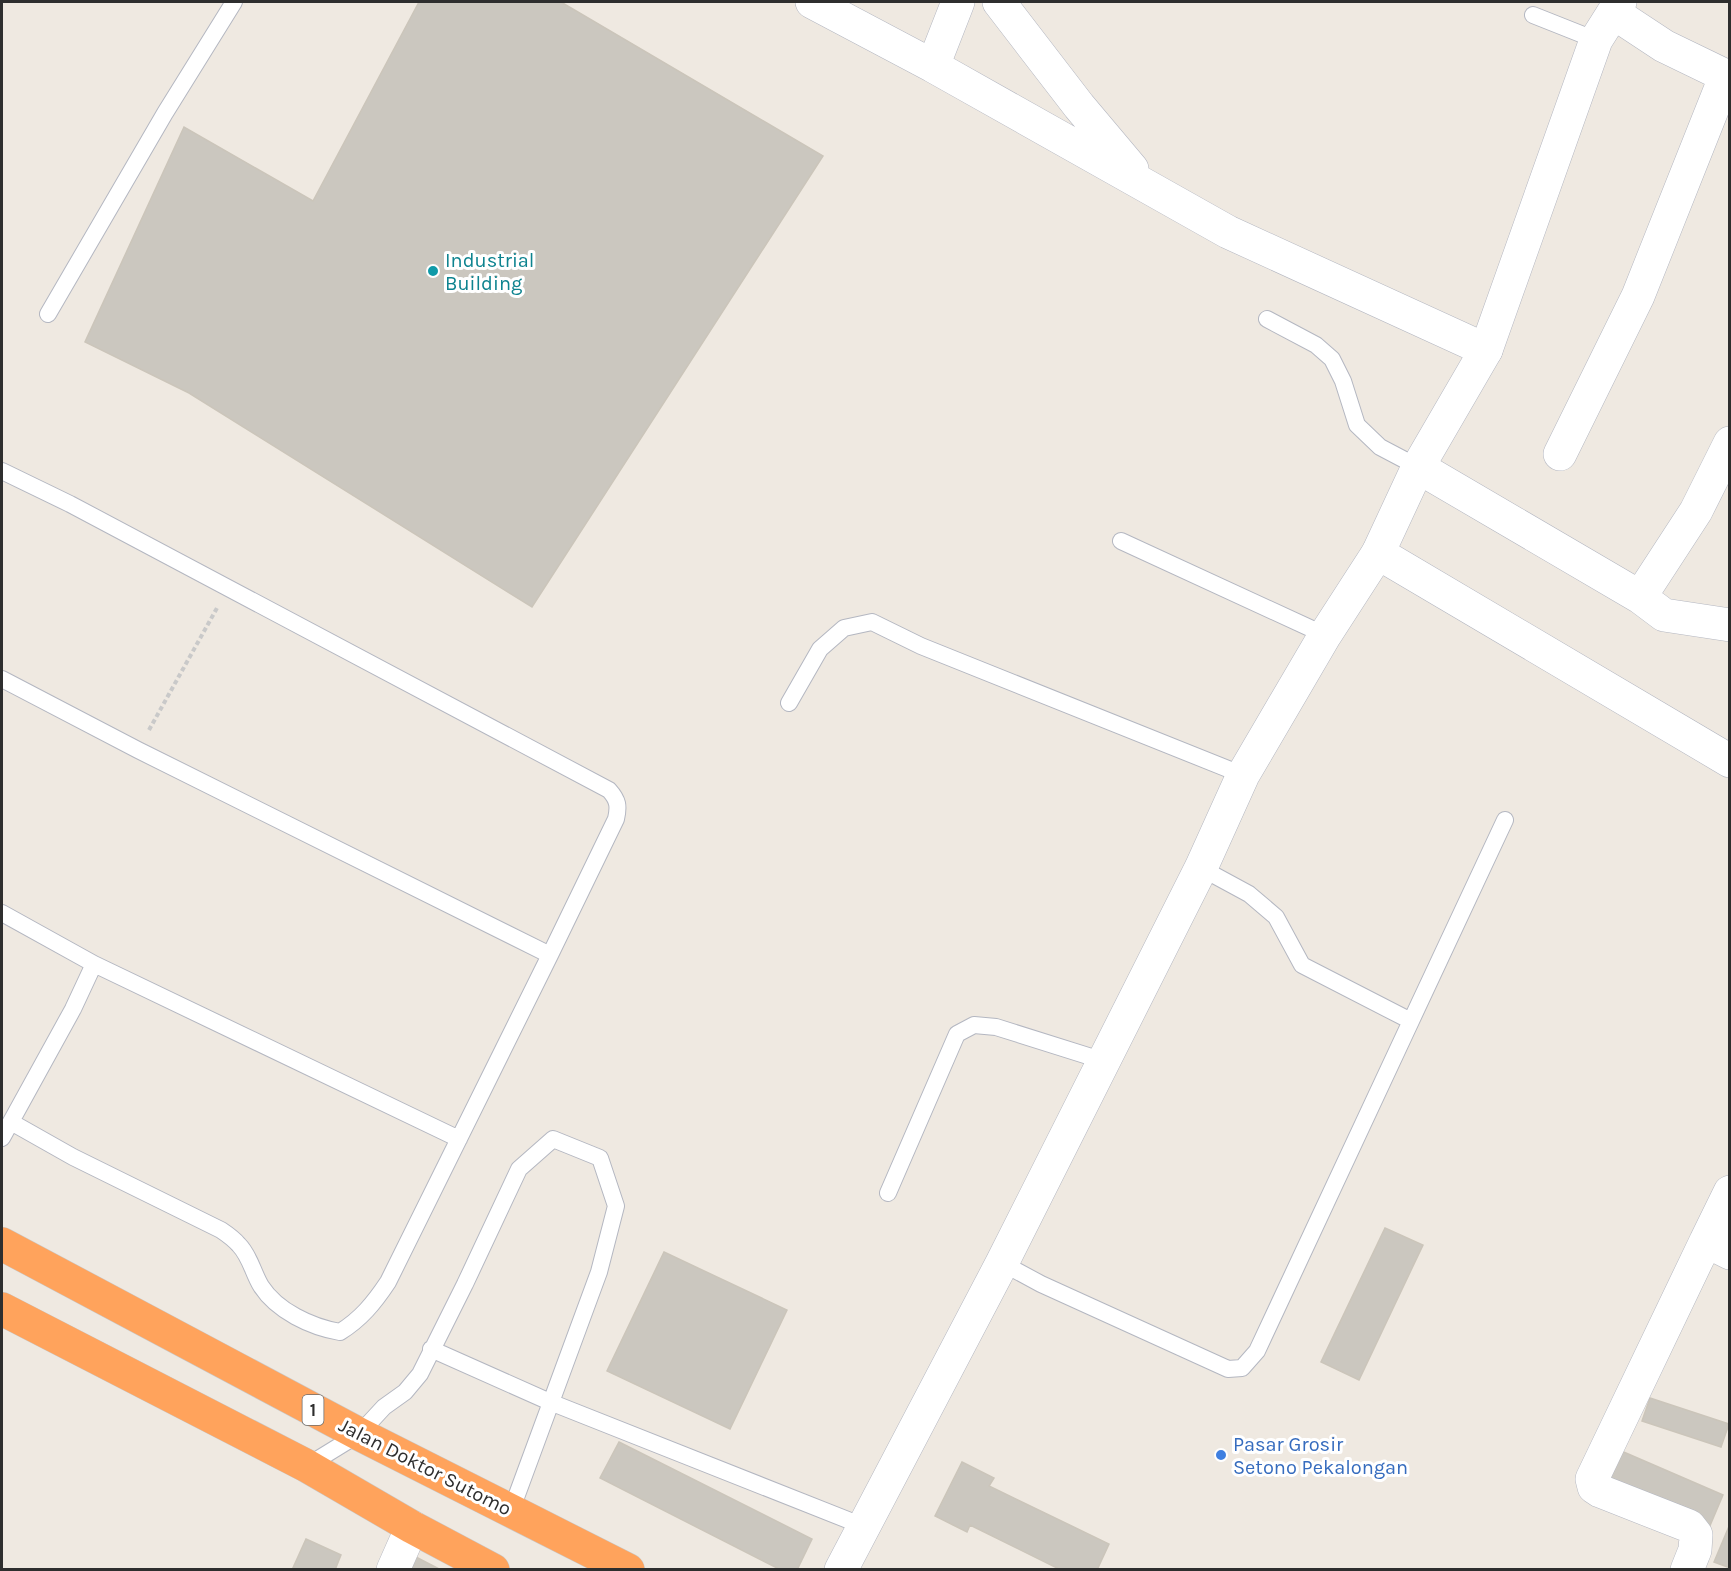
<svg xmlns="http://www.w3.org/2000/svg" width="1731" height="1571" font-family="Karla,sans-serif">
<rect width="100%" height="100%" fill="#efe9e1"/>
<path fill="#cbc7bf" stroke="#cbc5ba" stroke-width="1.5" d="M419,2H561L823,156L532,607L189,393L85,342L184,127L313,201Z
M1385,1228L1423,1245L1359,1380L1321,1362Z
M664,1252L787,1310L730,1429L607,1371Z
M1650,1398L1729,1424L1721,1447L1642,1421Z
M619,1442L812,1539L797,1570H781L600,1478Z
M1619,1450L1723,1495L1709,1528L1604,1482Z
M962,1462L994,1478L989,1486L1109,1544L1097,1570H1061L970,1525L967,1532L935,1516Z
M1730,1524V1568L1714,1562Z
M306,1539L341,1555L335,1570H292Z
M412,1555L441,1570H405Z"/>
<g fill="none" stroke-linecap="round" stroke-linejoin="round">
<g stroke="#b4b7c1" stroke-width="18">
<path id="lane" d="M1533,15L1596,40
M48,314L165,113L234,2
M1267,319L1316,345L1332,359L1343,381L1357,425L1380,447L1418,467
M2,471L70,504L609,790C618,800 619,806 616,819L550,955L388,1282C374,1303 361,1319 340,1332C311,1327 277,1311 261,1286C253,1273 250,1256 239,1245C234,1239 227,1234 221,1230L73,1157L11,1122
M1121,541L1325,635
M2,679L138,750L550,955
M789,703L820,649L844,628L872,622L921,646L1243,775
M1201,868L1249,894L1276,917L1302,965L1411,1021L1505,820
M2,913L94,964L73,1009L2,1138
M94,964L459,1139
M888,1193L957,1034L974,1025L996,1027L1104,1061
M1002,1263L1041,1284L1228,1369L1242,1368L1257,1351L1411,1021
M431,1349L550,1402L863,1526
M307,1466L359,1434L384,1407L405,1392L420,1374L465,1284L519,1169L553,1139L600,1158L616,1206L599,1272L511,1511"/>
</g>
<g stroke="#b4b7c1" stroke-width="34">
<path id="street" d="M812,2L933,66L1228,232L1486,350
M999,2L1079,106L1132,169
M1614,13L1664,46L1730,78
M933,66L958,2
M1560,454L1638,296L1726,75
M1418,467L1640,597L1664,615L1730,625
M1378,553L1730,761
M1640,597L1696,511L1730,443
M1730,1192L1706,1241L1730,1253
M393,1570L412,1527
M1687,1570L1695,1550L1696,1535L1689,1526L1600,1491L1594,1487L1592,1479L1706,1241"/>
</g>
<g stroke="#b4b7c1" stroke-width="34">
<path id="secondary" d="M841,1570L1002,1263L1201,868L1243,775L1325,635L1378,553L1418,467L1486,350L1596,40L1620,2"/>
</g>
<g stroke="#c9c9c9" stroke-width="34">
<path id="highway" d="M2,1244L359,1434L628,1570
M2,1309L307,1466L412,1527L493,1570"/>
</g>
<path stroke="#c9c9c9" stroke-width="4" stroke-dasharray="4.5 3" stroke-linecap="butt" d="M149,730L217,608"/>
<use href="#lane" stroke="#fff" stroke-width="16"/>
<use href="#street" stroke="#fff" stroke-width="33"/>
<use href="#secondary" stroke="#fff" stroke-width="33"/>
<use href="#highway" stroke="#ffa35c" stroke-width="33"/>
</g>
<circle fill="#0f9aa8" stroke="#fff" stroke-width="2" cx="433" cy="271" r="6"/>
<circle fill="#3f7fe0" stroke="#fff" stroke-width="2" cx="1221" cy="1455" r="6"/>
<g text-anchor="middle" dominant-baseline="central" stroke-width="6" stroke-linejoin="round" paint-order="stroke">
<rect fill="#fff" stroke="#6d6d6d" stroke-width="1.5" x="302.5" y="1395" width="21" height="30" rx="4.5"/>
<g font-size="18" font-weight="bold" fill="#2e2e2e">
<text x="313" y="1410">1</text>
</g>
<g font-size="20" fill="#0d838f" stroke="#fff" text-anchor="start">
<text x="445" y="260">Industrial<tspan x="445" dy="23">Building</tspan></text>
</g>
<g font-size="20" fill="#366cbe" stroke="#fff" text-anchor="start">
<text x="1233" y="1444">Pasar Grosir<tspan x="1233" dy="23">Setono Pekalongan</tspan></text>
</g>
<g font-size="20" fill="#2e2e2e" stroke="#fff">
<text transform="translate(425 1467) rotate(27)">Jalan Doktor Sutomo</text>
</g>
</g>
<rect width="1731" height="1571" fill="none" stroke="#2e2e2e" stroke-width="6"/>
</svg>
